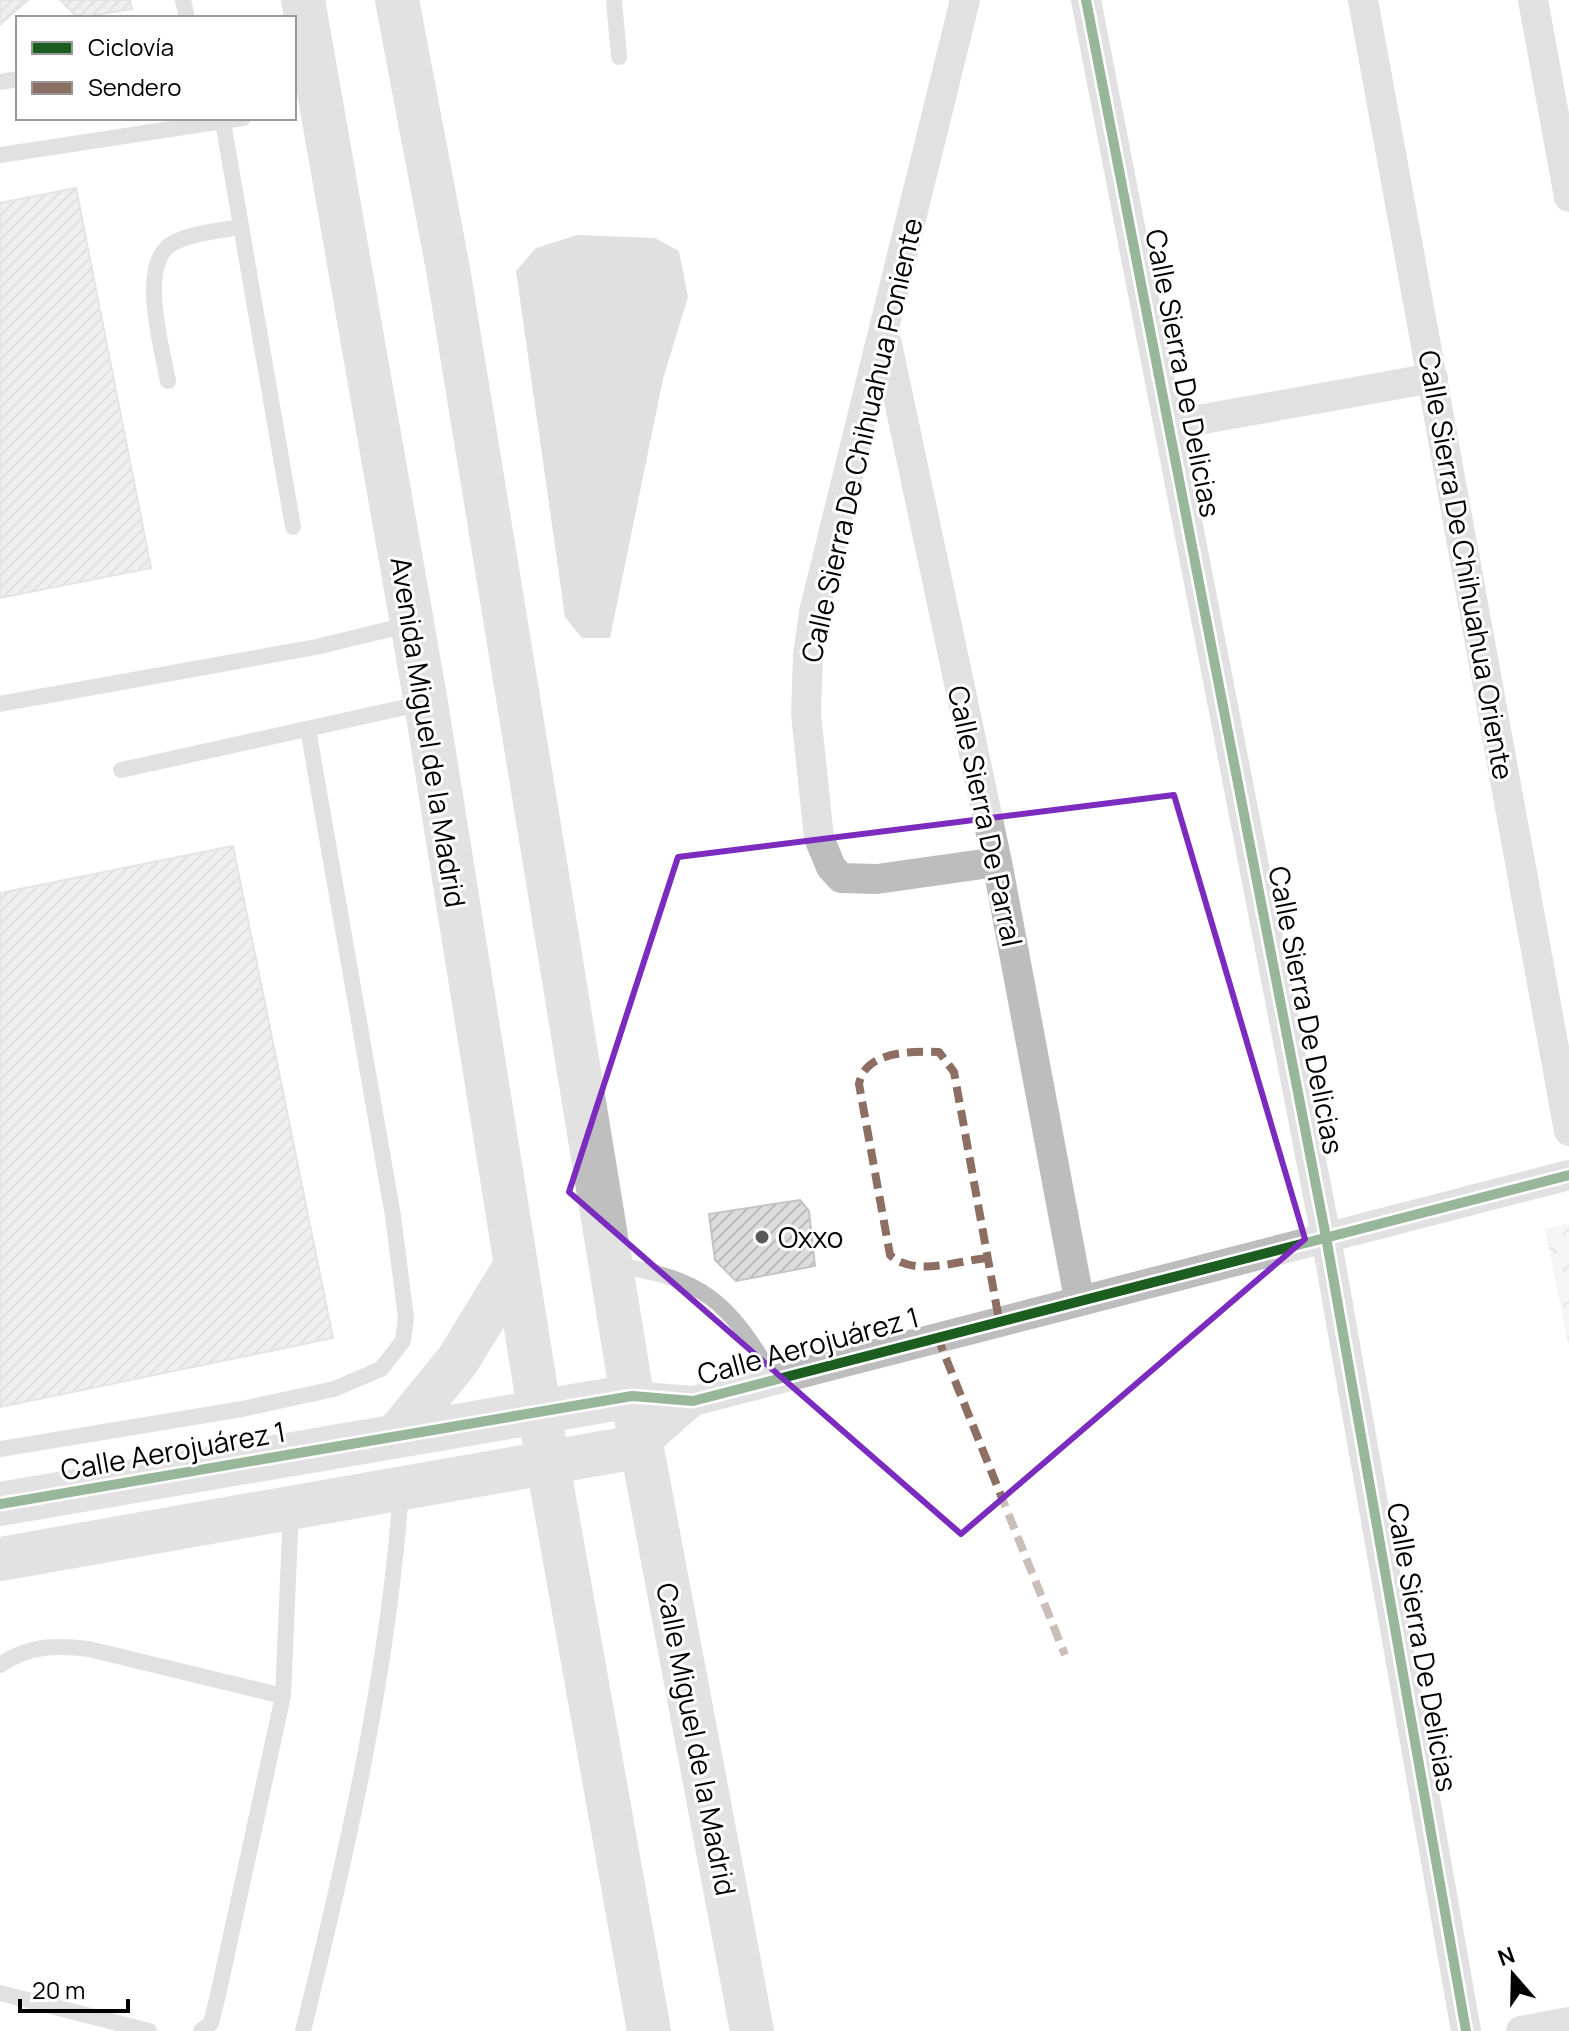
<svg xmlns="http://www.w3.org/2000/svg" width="1569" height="2031" font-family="Manrope,sans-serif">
<defs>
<pattern id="park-crowns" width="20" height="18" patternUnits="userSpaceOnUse" patternTransform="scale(2)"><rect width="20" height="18" fill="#e8e8e8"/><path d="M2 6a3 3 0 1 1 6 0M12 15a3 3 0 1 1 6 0" fill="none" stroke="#c5c5c5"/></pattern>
<pattern id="building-hatch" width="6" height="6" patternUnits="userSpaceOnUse" patternTransform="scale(2)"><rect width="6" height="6" fill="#dcdcdc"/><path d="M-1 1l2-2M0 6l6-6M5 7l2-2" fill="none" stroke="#bbb"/></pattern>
</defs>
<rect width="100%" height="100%" fill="#fff"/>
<path fill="url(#park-crowns)" d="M1569,1223V1347L1545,1229Z"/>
<path fill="#bababa" d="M577,235L655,238L679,251L688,297L663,379L610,638H582L565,617L516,271L536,248Z"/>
<path fill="url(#building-hatch)" stroke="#c4c4c4" stroke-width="2" d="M0,0H28L0,25Z
M60,0H130L132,9L78,18Z
M76,188L151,568L0,598V203Z
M233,846L333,1338L0,1407V893Z
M800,1200L809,1211L815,1266L736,1281L715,1260L709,1214Z"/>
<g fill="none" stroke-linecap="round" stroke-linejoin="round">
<path stroke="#bdbdbd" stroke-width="16" d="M183,0L187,18
M614,0L619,57
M0,82L18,79
M223,122L293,527
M0,155L243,118
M168,381C162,348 137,262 173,243C192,233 218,231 240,227
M0,704L316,647L411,624
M121,770L424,703
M614,1265C703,1278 728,1301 773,1377
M0,1449L242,1409L334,1389L381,1369L403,1341L406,1318L393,1216L308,729
M0,1665C29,1645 55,1645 89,1649L283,1696
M0,1993L149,2031
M201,2031L211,2023L218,1995L283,1696L291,1510
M303,2031C347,1852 388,1675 401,1491"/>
<path stroke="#bdbdbd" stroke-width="30" d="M965,0L814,612L808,656L806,714L819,838L831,867L841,878L877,879L997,862
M1086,0L1326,1237L1466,2031
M1363,0L1569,1131
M1533,0L1569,197
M887,344L997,862L1079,1299
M1170,425L1433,378
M632,1396L693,1401L1569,1175
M642,1446L693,1401
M1521,2031L1569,2022"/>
<path stroke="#bfbfbf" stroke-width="44" d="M303,0L426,703L548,1465L649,2031
M397,0L448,269L632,1396L752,2031
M397,1435L458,1360L516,1265
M0,1504L632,1396
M0,1559L642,1446"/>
<path stroke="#8d6e63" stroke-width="8" stroke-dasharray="16 8" stroke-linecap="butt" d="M987,1258C958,1261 913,1277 890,1255L859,1084C865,1051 911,1051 939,1052L954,1072L999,1320
M937,1336L1065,1655"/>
<g stroke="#fff" stroke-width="15">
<path id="cycleway" d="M1086,0L1326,1237L1466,2031
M0,1504L632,1396L693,1401L1569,1175"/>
</g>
<use href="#cycleway" stroke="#1b5e20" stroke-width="10"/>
</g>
<path d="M0 0H1569V2031H0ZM1174,795L1305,1239L961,1534L569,1192L678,857Z" fill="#fff" fill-opacity=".55" fill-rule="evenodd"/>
<path fill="none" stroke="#7b2cbf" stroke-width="6" stroke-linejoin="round" d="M1174,795L1305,1239L961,1534L569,1192L678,857Z"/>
<circle fill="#595959" stroke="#fff" stroke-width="3" cx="762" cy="1237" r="8"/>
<g text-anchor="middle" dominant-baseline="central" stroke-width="6" stroke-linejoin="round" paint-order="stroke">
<g font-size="28" fill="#000" stroke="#fff">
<text transform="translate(1184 373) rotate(79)">Calle Sierra De Delicias</text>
<text transform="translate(861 440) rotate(-77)">Calle Sierra De Chihuahua Poniente</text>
<text transform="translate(1467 565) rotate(80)">Calle Sierra De Chihuahua Oriente</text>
<text transform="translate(429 732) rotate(81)">Avenida Miguel de la Madrid</text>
<text transform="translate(986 816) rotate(78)">Calle Sierra De Parral</text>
<text transform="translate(1307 1010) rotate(79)">Calle Sierra De Delicias</text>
<text transform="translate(808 1345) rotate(-15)">Calle Aerojuárez 1</text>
<text transform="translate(173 1450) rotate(-10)">Calle Aerojuárez 1</text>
<text transform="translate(1423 1647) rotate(80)">Calle Sierra De Delicias</text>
<text transform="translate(697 1739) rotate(79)">Calle Miguel de la Madrid</text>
</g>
<g font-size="28" fill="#000" stroke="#fff" text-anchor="start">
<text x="778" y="1237">Oxxo</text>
</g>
</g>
<rect x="16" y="16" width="280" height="104" fill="#ffffff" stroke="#999999" stroke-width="2"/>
<rect x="32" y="42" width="40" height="12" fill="#1b5e20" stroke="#999999" stroke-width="2"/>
<text x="88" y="56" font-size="24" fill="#000000">Ciclovía</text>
<rect x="32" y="82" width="40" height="12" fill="#8d6e63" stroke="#999999" stroke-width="2"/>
<text x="88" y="96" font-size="24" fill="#000000">Sendero</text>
<g transform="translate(1513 1975) rotate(340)" stroke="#ffffff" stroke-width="6" paint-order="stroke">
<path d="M0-6L14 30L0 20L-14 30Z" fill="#000000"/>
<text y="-12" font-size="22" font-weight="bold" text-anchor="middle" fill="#000000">N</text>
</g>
<path d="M20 1999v12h108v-12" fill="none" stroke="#000000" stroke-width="4"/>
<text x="32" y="1999" font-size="24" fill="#000000" stroke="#ffffff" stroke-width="6" paint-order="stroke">20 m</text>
</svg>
